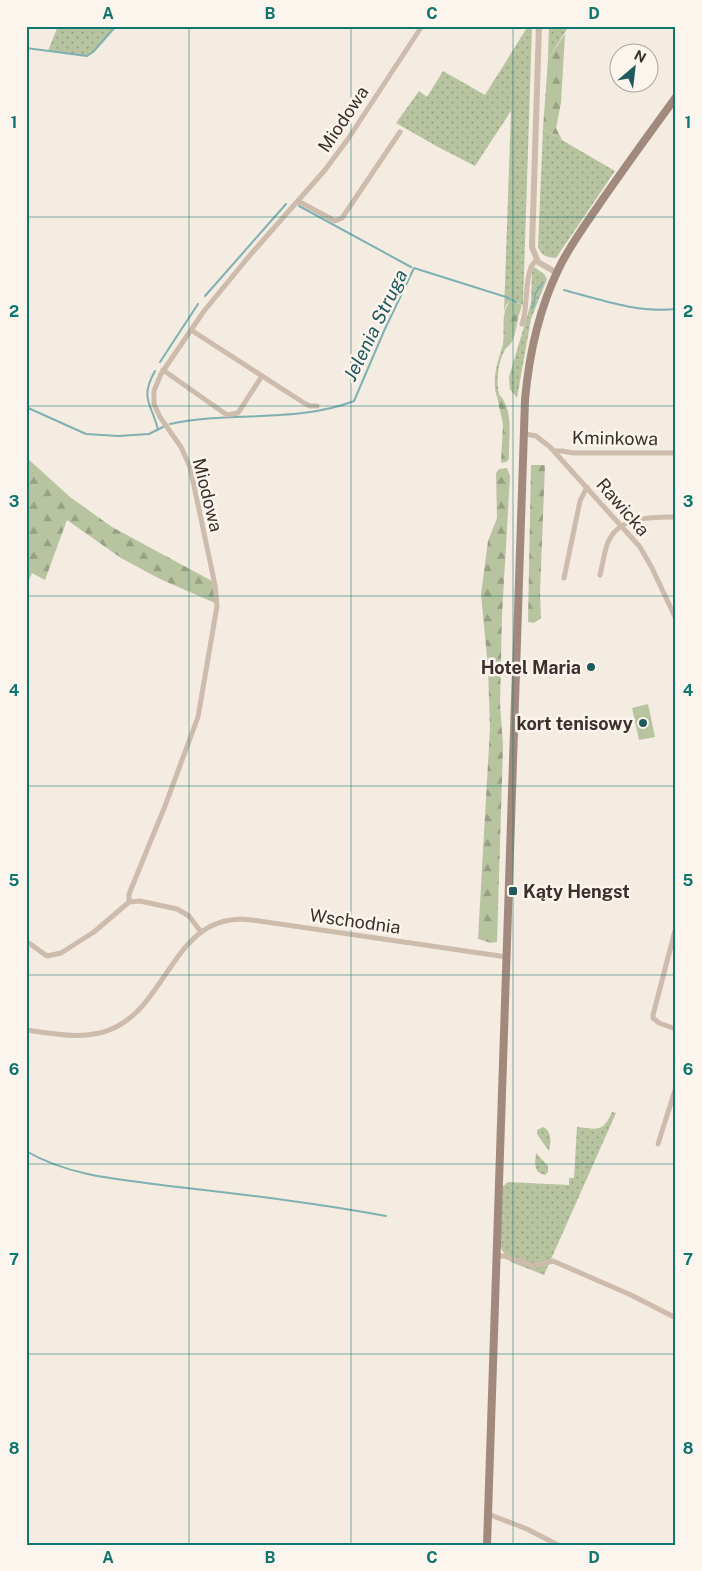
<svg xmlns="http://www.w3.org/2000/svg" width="702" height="1571" font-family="'Public Sans',sans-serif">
<defs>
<pattern id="grass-dots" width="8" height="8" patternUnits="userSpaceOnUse" patternTransform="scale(1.25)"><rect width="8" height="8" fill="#b8c4a0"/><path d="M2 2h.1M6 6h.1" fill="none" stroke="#97a083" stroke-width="1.8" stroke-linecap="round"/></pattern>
<pattern id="forest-firs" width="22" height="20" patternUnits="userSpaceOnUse" patternTransform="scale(1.25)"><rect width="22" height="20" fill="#b8c4a0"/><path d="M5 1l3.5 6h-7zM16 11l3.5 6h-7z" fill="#97a083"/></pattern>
</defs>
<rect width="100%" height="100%" fill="#f4ebe1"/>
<path fill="url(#grass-dots)" d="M58,26H116L93,52L87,56L48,51Z
M528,26H532L523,305L511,300L506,305L504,312L511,111L475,166L438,147L396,123L419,91L427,97L443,71L485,95Z
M549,26H569L548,59Z
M543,129L615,171L556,258C546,257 542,256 538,247Z
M534,267L544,274L547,279L531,319L517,398L510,389L509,377L531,303L532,272Z
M519,316C517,323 516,332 513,339C512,343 509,345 506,348C498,360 496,381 499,394L497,397C491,380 498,361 503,344H510Z
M612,1112L616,1113L544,1275L511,1262L499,1246L502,1187L508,1182L569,1185V1178H574L577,1127C597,1129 603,1133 612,1112Z
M543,1127C552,1131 551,1142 549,1151L537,1134V1130Z
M536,1153L548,1166V1172L545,1175C533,1173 535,1162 536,1153Z"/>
<path fill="url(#forest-firs)" d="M565,34L561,103L556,128L562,140L543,129L548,59Z
M511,300L522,305L510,345L503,344C505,329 500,312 511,300Z
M499,394C515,412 508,438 509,459L506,462L501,463L503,424L497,397Z
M26,457L70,497L112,527L212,581L215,603L160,579L121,558L67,520L45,580L32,573L26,588Z
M531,465H545L540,593L541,618L534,623L528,622Z
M507,468L510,476L502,615L500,704L503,746L497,942L491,943L478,939L490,728L488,668L481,594L488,541L497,518L496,473L499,469Z"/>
<path fill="#b8c4a0" d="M648,704L655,737L639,740L632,708Z"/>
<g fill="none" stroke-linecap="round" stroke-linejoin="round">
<path stroke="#7fb0b2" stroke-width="2" d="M26,48L87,56L93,52L116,26
M299,206L411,267
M564,290C601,300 638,313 676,309
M205,296L286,204
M532,308L534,304L535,294L542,284
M160,362L198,304
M155,371C139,399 152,404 158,430
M26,407L86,434L118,436L149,434L163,427
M170,424C229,411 298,423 354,401L384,331L414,268L506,297L516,302
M26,1151C72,1178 127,1180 178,1187C247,1195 317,1203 386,1216"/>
<path stroke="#cdbbac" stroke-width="5" d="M298,201L335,221L342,218L400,132
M522,324C529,308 523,268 537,260
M191,330L304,403L310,406H317
M163,370L227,415L238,413L262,376
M525,434L536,436L550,447L640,547L652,568L676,619
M554,451H562L574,453H676
M600,575C603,564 604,550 609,540C621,516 652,517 676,517
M564,578L580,501L587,487
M129,902V894L165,806L198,717L217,606L215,585L190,467L181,447L160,417L154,404V391L161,374L204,311L251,254L325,170L348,139L422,26
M676,927L653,1015V1018L659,1023L676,1029
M26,941L47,956L61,953L94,932L129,902L140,901L177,909L189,916L201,932
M26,1030C54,1034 87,1041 114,1028C170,1002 175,910 252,920L507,957
M658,1144L676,1087
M497,1256H504L534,1266L553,1261L631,1295L676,1318
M488,1514L527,1529L558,1545"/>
<path stroke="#cdbbac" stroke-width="6" d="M539,26L532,247L538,262L557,273"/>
<path stroke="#a18a7d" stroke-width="8" d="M487,1545L525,400C529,354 539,309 559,268C569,247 583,228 596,209C622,171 649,134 676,97"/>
</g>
<path fill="none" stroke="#0f766e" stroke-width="1" stroke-opacity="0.55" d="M189,26V1545M351,26V1545M513,26V1545M26,217H676M26,406H676M26,596H676M26,786H676M26,975H676M26,1164H676M26,1354H676"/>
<g fill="#1f5a5e" stroke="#fbf5ee" stroke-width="2">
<circle cx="591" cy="667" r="5"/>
<circle cx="643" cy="723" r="5"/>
<rect x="508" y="886" width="10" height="10" rx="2.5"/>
</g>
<g text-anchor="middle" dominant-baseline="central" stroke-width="5" stroke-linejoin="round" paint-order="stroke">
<g font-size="18" fill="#3b302b" stroke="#fbf5ee">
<text transform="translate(343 119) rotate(-56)">Miodowa</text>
<text transform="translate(615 438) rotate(1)">Kminkowa</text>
<text transform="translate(208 495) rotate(76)">Miodowa</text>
<text transform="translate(623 507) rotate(49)">Rawicka</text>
<text transform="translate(355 921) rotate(8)">Wschodnia</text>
</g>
<g font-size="18" font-weight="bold" fill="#3b302b" stroke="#fbf5ee" text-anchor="end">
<text x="581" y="667">Hotel Maria</text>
<text x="633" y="723">kort tenisowy</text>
<text x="523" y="891" text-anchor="start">Kąty Hengst</text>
</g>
<g font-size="19" font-style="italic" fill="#1f5a5e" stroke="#fbf5ee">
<text transform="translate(375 325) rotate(-64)">Jelenia Struga</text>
</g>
</g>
<rect width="702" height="1571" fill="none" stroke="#fbf5ee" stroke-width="55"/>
<g transform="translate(634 68) rotate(28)"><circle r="24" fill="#fbf5ee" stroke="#aea6a0"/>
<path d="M0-4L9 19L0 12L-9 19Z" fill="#1f5a5e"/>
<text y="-8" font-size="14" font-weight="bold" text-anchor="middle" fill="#3b302b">N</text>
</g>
<rect x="28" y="28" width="646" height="1516" fill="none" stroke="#0f766e" stroke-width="2"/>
<g font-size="16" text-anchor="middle" font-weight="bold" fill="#0f766e">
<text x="108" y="19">A</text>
<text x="270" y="19">B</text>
<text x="432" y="19">C</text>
<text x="594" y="19">D</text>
<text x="14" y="128">1</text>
<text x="688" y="128">1</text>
<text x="14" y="317">2</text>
<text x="688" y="317">2</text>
<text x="14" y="507">3</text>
<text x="688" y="507">3</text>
<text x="14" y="696">4</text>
<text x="688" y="696">4</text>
<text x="14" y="886">5</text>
<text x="688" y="886">5</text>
<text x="14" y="1075">6</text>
<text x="688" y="1075">6</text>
<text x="14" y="1265">7</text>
<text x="688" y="1265">7</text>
<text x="14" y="1454">8</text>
<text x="688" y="1454">8</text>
<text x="108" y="1563">A</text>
<text x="270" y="1563">B</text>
<text x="432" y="1563">C</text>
<text x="594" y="1563">D</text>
</g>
</svg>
